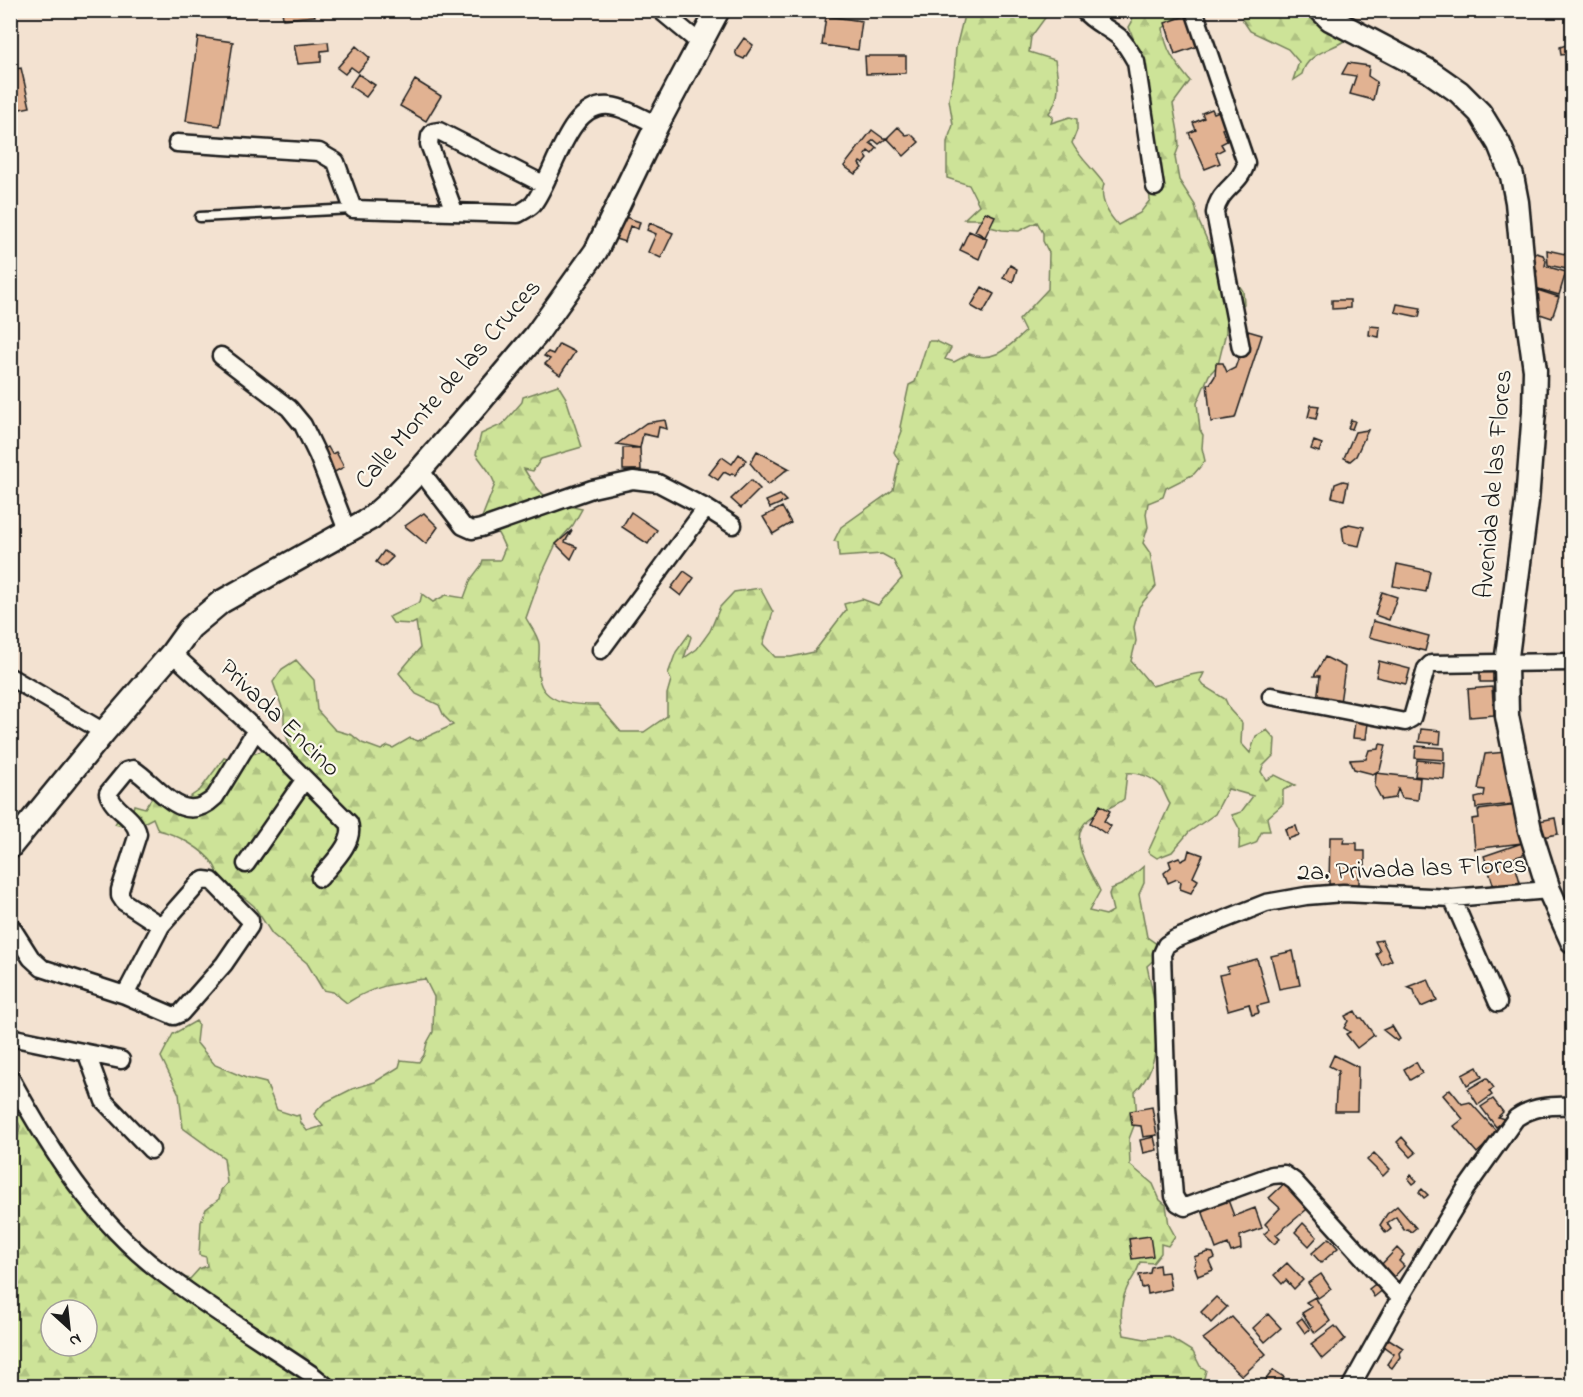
<svg xmlns="http://www.w3.org/2000/svg" width="1583" height="1397" font-family="'Indie Flower',sans-serif">
<defs>
<pattern id="forest-firs" width="22" height="20" patternUnits="userSpaceOnUse" patternTransform="scale(1.5)"><rect width="22" height="20" fill="#cde398"/><path d="M5 1l3.5 6h-7zM16 11l3.5 6h-7z" fill="#afc282"/></pattern>
</defs>
<rect width="100%" height="100%" fill="#f3e2d1"/>
<filter id="ink" filterUnits="userSpaceOnUse"><feTurbulence type="fractalNoise" baseFrequency=".0167" numOctaves="2"/><feDisplacementMap in="SourceGraphic" scale="12" xChannelSelector="R" yChannelSelector="G"/><feConvolveMatrix kernelMatrix="1 2 1 2 8 2 1 2 1" color-interpolation-filters="sRGB"/></filter>
<g filter="url(#ink)">
<path fill="url(#forest-firs)" stroke="#74805a" stroke-width="1.5" fill-rule="evenodd" d="M965,11H1050L1031,37L1029,52L1055,60C1058,79 1062,96 1049,113L1053,117L1051,123L1070,117L1077,119V130L1072,143C1079,157 1094,170 1104,184C1099,199 1108,214 1118,225L1140,213L1150,200L1142,109L1148,78L1133,48L1135,43L1129,27L1132,22L1131,14L1137,17L1139,11H1185L1163,28C1165,50 1176,64 1190,81L1173,104L1178,132L1179,146L1175,157L1179,180L1195,205L1199,222L1215,258L1225,265L1243,291L1244,304L1232,314V325L1226,323V332L1218,365L1209,375L1197,403L1200,430L1203,435L1202,448L1205,461L1194,474L1166,488L1163,497L1148,503L1146,514L1148,527L1143,543L1150,553L1156,586L1139,607L1134,627L1136,641L1131,661L1152,686C1164,683 1194,672 1204,673L1200,681L1204,686L1225,699L1230,710L1242,723L1241,743L1250,753L1256,736L1267,730L1275,739L1274,755L1263,766L1261,772L1266,780L1275,775L1295,785L1283,790V804L1267,818L1270,831H1262L1256,843L1239,849L1240,830L1232,815L1241,812L1253,796L1228,789L1215,814L1189,832L1172,852L1157,858L1148,852L1170,804C1166,798 1164,790 1160,785C1152,777 1138,772 1127,773L1124,799C1113,808 1100,810 1089,819C1065,838 1091,871 1100,891L1089,911L1106,915L1113,911L1109,894L1111,889L1123,884L1144,866V883L1139,894L1147,937L1158,945V956L1147,966C1156,1007 1168,1060 1135,1092L1137,1118L1129,1139L1130,1165L1153,1184L1160,1200L1166,1205L1169,1225L1175,1236L1168,1246L1161,1244V1253L1153,1263L1140,1262C1138,1272 1131,1279 1127,1288C1120,1303 1120,1319 1124,1335L1145,1339L1169,1337L1193,1352L1200,1366L1206,1370L1202,1386H11L10,1147L16,1144L20,1126L16,1118L21,1112L60,1152L69,1159L78,1181L99,1198L103,1209L169,1276H180L190,1279L199,1269L207,1266L206,1257L199,1255L201,1222L206,1209L219,1199L221,1190L227,1183L224,1158L183,1128L179,1094L161,1057L173,1034L196,1021L198,1024L196,1042L215,1065L246,1078L266,1083L277,1110L296,1116L299,1115L301,1123L307,1131L323,1126L314,1114L324,1103L352,1089L375,1082L399,1067L401,1060L419,1062L424,1055L427,1043L433,1032L434,997L425,979C395,983 373,986 347,1003L333,992L323,990L307,963L272,934L254,906L242,896L224,892C221,884 219,873 214,865C204,849 176,834 158,830L153,818L132,829L115,824L118,819L132,813L134,805L145,808L153,796L181,803L200,790L224,758L233,761L270,748L285,753L291,750L284,728V713L273,682L282,669L296,660L314,680L317,710L335,730L352,735L362,743L381,750L388,746L393,748L410,738L418,741L453,725L444,716L439,705L416,694L399,673L420,648L416,622L412,624L393,623L389,617L420,602L422,594L433,602L446,595L464,598L471,579L481,566L483,560H500L505,548C498,533 497,527 481,520L495,484L490,473L476,454L481,434L503,424L522,402L523,397L558,385L566,398L582,447L541,459L533,471L524,469C542,499 549,502 582,509L573,525L556,544L540,578L526,618C530,626 538,635 539,644C540,655 537,667 539,678C543,705 577,705 598,705L621,732H644L667,716V694L671,680L668,674L676,652L689,634L691,637L684,658L697,649L710,631L720,607L734,592L760,588L773,612L763,644L775,657H791L814,652L846,610L844,604L862,599L878,605L902,578L893,560L882,554L839,557L838,542L834,541L841,527L893,490L899,461L894,452L902,431L900,427L909,385L915,382L928,341H936L951,348L945,359L954,362L969,354C995,363 1007,348 1025,332L1019,320L1048,289L1049,253L1043,241V233L1037,222L1019,231L1002,230L990,227L983,219H964L979,205L969,185L947,178V142L953,125L949,99L954,75L956,48ZM51,1310H87V1346H51Z
M1244,11H1348L1344,41C1328,51 1307,54 1302,74L1293,80L1299,62L1288,49L1250,31L1242,19Z"/>
<path fill="#e1b292" stroke="#1c1c1c" stroke-width="1.5" d="M282,10H313L315,16L283,19Z
M1191,14L1201,45L1175,54L1165,23Z
M826,16L862,21L858,50L822,45Z
M198,37L233,42L220,126L186,121Z
M744,38L753,45L744,59L737,56L735,51Z
M328,42L329,50L321,51V62L298,64L294,45Z
M1572,43V94L1568,54L1561,55L1560,47Z
M356,46L370,58L358,72L351,67L345,74L337,68Z
M865,56H906V73L866,74Z
M1348,63L1369,66L1368,76L1377,82L1373,100L1350,94L1356,76L1342,74Z
M21,68L30,107L10,111V70Z
M358,74L375,85L366,97L350,86Z
M415,80L441,96L426,121L400,106Z
M1212,109L1214,113L1219,111L1226,128L1222,129L1227,141L1221,144L1224,149L1216,153L1220,163L1205,169L1189,133L1196,130L1193,123L1204,118L1202,113Z
M898,127L906,135L911,134L919,142L904,156L887,138Z
M872,130L883,138H887L879,144L874,140L870,143L877,148L872,154L868,151L865,155L868,159L864,164L860,162L859,164L862,168L855,174L844,166Z
M985,212L995,216L985,237L975,231Z
M619,215L640,222L638,229L630,226L625,242L612,238Z
M650,223L673,233L661,258L648,252L656,234L647,230Z
M969,231L987,239L979,259L960,250Z
M1525,250L1543,255L1546,261L1545,266L1566,272L1559,295L1532,287L1537,271L1524,266Z
M1547,250L1570,255L1567,269L1548,265Z
M1010,265L1017,269L1013,282L1003,278Z
M982,287L994,294L983,313L971,306Z
M1531,288L1559,297L1552,318L1531,311Z
M1332,300H1350V308L1332,309Z
M1397,304L1421,308L1419,317L1395,312Z
M1370,326L1380,327L1379,337L1369,335Z
M1248,331L1262,335L1235,418L1211,422L1207,384H1210L1215,376L1216,363H1223L1227,372L1235,368Z
M559,344L575,352L560,375L545,364L550,359L544,356L548,352L553,354Z
M1311,405L1319,406L1316,419L1308,417Z
M665,420L667,429L659,427L657,437L643,434L640,448L617,444L646,423Z
M1351,420L1355,421L1352,429L1348,428Z
M1368,430L1356,456L1350,461L1344,458L1355,432Z
M1314,441L1322,444L1319,452L1311,449Z
M328,447L332,454L336,452L344,467L331,474L319,451Z
M623,448H640L641,470H623Z
M757,451L790,469L785,471L768,485L750,463Z
M739,454L746,460L735,475L732,473L730,475L724,472L718,480L709,474L722,457L732,464Z
M751,480L760,489L741,508L731,499Z
M1343,481L1348,482L1344,500L1332,497L1335,484Z
M780,495L786,501L770,508L766,501Z
M782,507L791,523L773,534L763,517Z
M631,512L657,530L648,544L622,527Z
M424,513L438,527L426,544L405,526Z
M1349,524L1364,527L1359,546L1344,543L1342,528Z
M572,530L565,542L577,547L571,559L556,544Z
M384,551L393,557L383,567L376,562Z
M1397,564L1430,571L1426,592L1393,586Z
M684,571L694,578L681,596L671,588Z
M1382,592L1397,597L1389,620L1375,615Z
M1373,621L1429,636L1425,651L1369,637Z
M1325,657L1345,667L1340,703L1317,700L1320,676H1314Z
M1379,661L1410,669L1406,684L1376,677Z
M1480,666L1493,667V682H1480Z
M1492,687L1494,715L1470,717L1468,689Z
M1355,721L1368,723L1366,739L1353,738Z
M1421,729L1441,731L1440,744L1419,742Z
M1380,744L1386,745L1380,770L1373,774L1354,769L1350,760L1366,759L1369,750L1379,749Z
M1416,746L1444,748V760L1415,758Z
M1506,752L1513,804L1476,808L1475,798L1484,796L1485,790L1478,789L1485,754Z
M1417,760L1445,763L1444,779L1415,776Z
M1376,773L1420,778L1418,800L1402,798L1398,789L1395,798L1382,800L1375,787Z
M1100,805L1110,811L1104,821L1111,826L1106,834L1090,823Z
M1518,805L1522,843L1475,849L1472,819L1479,818L1478,810Z
M1555,818L1558,834L1542,837L1539,821Z
M1296,826L1299,835L1288,839L1285,829Z
M1330,837H1344L1343,843H1357V851H1365V873H1359V885L1329,884Z
M1525,842L1529,853L1513,858L1520,882L1495,890L1484,856Z
M1189,850L1203,855L1193,877L1198,880L1191,893L1180,889L1181,882L1177,879L1168,883L1164,873L1171,867L1169,861L1179,857L1181,861L1187,858Z
M1382,940L1392,960L1382,965L1376,954L1380,951L1375,941Z
M1293,951L1300,985L1279,989L1271,956Z
M1257,959L1269,1003L1257,1006L1259,1013L1252,1015L1249,1004L1228,1010L1219,975L1229,973L1227,967Z
M1428,979L1437,1000L1421,1007L1416,998L1414,990L1407,987Z
M1355,1011L1359,1018H1362L1374,1035L1357,1048L1346,1034L1350,1032L1344,1028L1348,1021L1345,1016Z
M1392,1026L1400,1039L1397,1041L1383,1030Z
M1334,1055L1358,1067L1357,1111H1335L1337,1076L1339,1071L1329,1066Z
M1416,1062L1422,1073L1410,1080L1404,1069Z
M1477,1067L1482,1077L1467,1085L1462,1075Z
M1487,1078L1494,1088L1489,1091L1492,1095L1478,1105L1468,1089Z
M1450,1089L1462,1104L1470,1102L1498,1133L1477,1153L1454,1126L1463,1119L1443,1095Z
M1493,1099L1503,1112L1498,1117L1507,1120L1496,1127L1481,1107Z
M1152,1107L1157,1135L1143,1137L1141,1126L1132,1125L1130,1111Z
M1154,1137L1157,1150L1143,1153L1140,1140Z
M1402,1137L1416,1153L1411,1157L1397,1142Z
M1374,1153L1390,1169L1383,1176L1367,1160Z
M1411,1175L1417,1181L1413,1184L1408,1178Z
M1287,1181L1312,1205L1276,1235L1280,1239L1274,1244L1264,1234L1270,1229L1265,1224L1280,1208L1269,1198Z
M1422,1189L1428,1195L1424,1198L1419,1192Z
M1225,1192L1234,1216L1255,1208L1262,1228L1240,1236L1241,1249L1231,1252L1228,1244L1216,1249L1199,1202Z
M1397,1206L1416,1228L1411,1232L1408,1229L1404,1230L1396,1217L1387,1223L1391,1229L1386,1233L1380,1225L1387,1214Z
M1303,1223L1317,1237L1309,1246L1295,1232Z
M1150,1236L1153,1256L1132,1259L1129,1239Z
M1329,1238L1338,1248L1321,1263L1312,1253Z
M1397,1248L1404,1255L1399,1261L1404,1266L1393,1278L1380,1266Z
M1208,1252L1213,1253L1215,1258L1209,1261L1213,1270L1198,1276L1194,1265L1196,1261L1194,1257Z
M1287,1263L1303,1280L1294,1289L1286,1280L1282,1284L1274,1275Z
M1159,1265L1160,1273L1168,1272L1171,1289L1148,1294L1147,1287L1142,1288L1139,1275L1150,1273L1151,1267Z
M1321,1274L1331,1289L1318,1298L1308,1283Z
M1378,1282L1384,1289L1374,1297L1369,1289Z
M1216,1297L1227,1307L1211,1323L1201,1312Z
M1315,1297L1330,1321L1315,1333L1302,1313L1312,1307L1306,1302Z
M1268,1314L1281,1328L1265,1342L1253,1328Z
M1232,1317L1266,1354L1242,1376L1203,1339Z
M1302,1318L1310,1329L1305,1333L1297,1322Z
M1335,1326L1345,1339L1322,1359L1311,1344Z
M1389,1339L1403,1348L1399,1353L1400,1357L1392,1368L1387,1364L1394,1354L1383,1346Z
M1273,1370L1284,1377L1278,1386H1261Z"/>
<g fill="none" stroke-linecap="round" stroke-linejoin="round">
<g stroke="#1c1c1c" stroke-width="13">
<path id="lane" d="M200,217L353,209"/>
</g>
<g stroke="#1c1c1c" stroke-width="21">
<path id="street" d="M660,10L701,44
M1083,10C1093,22 1107,27 1119,37C1126,44 1131,53 1136,62L1155,187
M1194,10L1246,163C1241,185 1219,188 1215,213L1241,348
M177,143L319,152L336,162L353,209L518,214C523,211 529,208 533,204C554,178 567,101 610,106C626,108 642,118 657,125
M454,211L429,144L430,136L433,132L439,131L543,184
M221,356L289,408L303,425L318,456L348,533
M420,470L463,526L472,530L481,528L592,489L633,480L658,483L706,508L733,525
M601,650L706,508
M172,653L256,730L349,823C356,842 331,864 320,878
M10,677L104,732
M1271,696L1405,722L1412,718L1426,669L1431,664L1572,662
M246,864L305,779
M1549,890L1452,898L1343,893L1306,896L1266,903L1175,939L1166,945L1162,954L1167,1108L1174,1196L1178,1203L1185,1207L1272,1175L1284,1174L1294,1181L1400,1298L1465,1190L1516,1118C1533,1106 1552,1105 1572,1106
M1452,898L1498,1003
M10,925L31,958L42,968L125,995L174,1016L181,1013L224,964L250,926V920L212,881L204,880L199,883L161,926L125,995
M161,926L124,902L120,896V890L138,834C134,815 113,811 108,793L126,771L133,769C159,785 182,829 215,797L256,730
M10,1037L121,1060
M87,1054L104,1101L151,1150
M10,1077C49,1148 94,1221 160,1271C208,1308 261,1340 311,1374L326,1386
M1351,1386L1400,1298"/>
</g>
<g stroke="#1c1c1c" stroke-width="27">
<path id="secondary" d="M1321,10L1330,19L1429,71L1459,92L1480,113L1499,144L1512,176L1517,202L1528,320L1535,370L1534,411L1527,501L1506,664L1507,716L1530,830L1549,890L1572,941
M10,847L104,732L172,653L190,628L221,602L371,518L389,502L420,470L477,405L536,335L596,251L657,125L718,10"/>
</g>
<use href="#lane" stroke="#fbf7ec" stroke-width="8"/>
<use href="#street" stroke="#fbf7ec" stroke-width="16"/>
<use href="#secondary" stroke="#fbf7ec" stroke-width="22"/>
</g>
</g>
<g text-anchor="middle" dominant-baseline="central" stroke-width="4.5" stroke-linejoin="round" paint-order="stroke">
<g font-size="26" fill="#1c1c1c" stroke="#fbf7ec">
<text transform="translate(449 385) rotate(-49)">Calle Monte de las Cruces</text>
<text transform="translate(1495 484) rotate(-85)">Avenida de las Flores</text>
<text transform="translate(279 719) rotate(44)">Privada Encino</text>
<text transform="translate(1412 870) rotate(-2)">2a. Privada las Flores</text>
</g>
</g>
<rect width="1583" height="1397" fill="none" stroke="#fbf7ec" stroke-width="36"/>
<rect x="18" y="18" width="1547" height="1361" fill="none" stroke="#1c1c1c" stroke-width="2" filter="url(#ink)"/>
<g transform="translate(69 1328) rotate(153)"><circle r="28" fill="#fbf7ec" stroke="#a29f99" stroke-width="1.5"/>
<path d="M0-4.5L10 22L0 15L-10 22Z" fill="#1c1c1c"/>
<text y="-9" font-size="16" font-weight="bold" text-anchor="middle" fill="#1c1c1c">N</text>
</g>
</svg>
